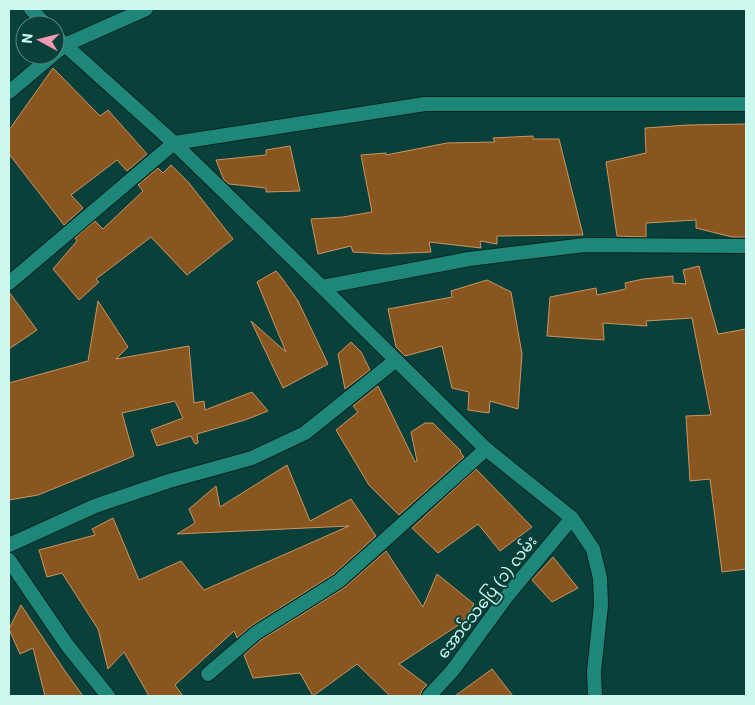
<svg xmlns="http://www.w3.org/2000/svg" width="755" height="705" font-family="Roboto,'Noto Sans Myanmar',sans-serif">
<rect width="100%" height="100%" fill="#09403a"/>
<path fill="#8a561f" stroke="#cb9564" d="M53,68L100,116L108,110L147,154L127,171L117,160L71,195L83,208L64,225L9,154V130Z
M746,124V237H732L696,228V220L646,223V237L617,236L606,162L646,153L645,128L688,125Z
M533,136V139H559L583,235L497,236V244L480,241L481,248L429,242L431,252L386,254L353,252L351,246L318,254L311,219L343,217L372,212L361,155L386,153V155L447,143L495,142L493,138Z
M290,146L300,191L266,192V188L229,184L224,180L216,160L266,155V150Z
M171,165L189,183L233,239L187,275L151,237L96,279L99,282L79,300L53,269L77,241L75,238L95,221L103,229L143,191L138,185L158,168L163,173Z
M699,266L718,334L746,329V569L722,572L710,479L690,481L686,416L711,415L692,318L646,321L647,326L603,323L604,340L547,336L550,297L596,288L597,295L626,289L625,283L643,279L673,276V283L686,284L683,270Z
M276,271L282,278L298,301L328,364L283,388L251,321L286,352L257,282Z
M487,280L511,292L522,354L518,409L490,401L489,413L468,410L469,392L452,388L442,346L405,356L396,347L388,309L452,297L451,291Z
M9,292L37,330L9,349Z
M98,301L128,347L116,359L189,346L194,403L204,401L205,410L252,392L268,411L245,420L197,434L198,443L195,444L191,436L157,446L151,430L183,418L175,401L122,413L134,456L38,495L9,500V383L88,361Z
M351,342L361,352L370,370L345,389L338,354Z
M378,386L415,462L417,461L411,432L425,423H433L461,451L460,452L464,457L399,515L369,485L336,430L358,412L353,406Z
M287,465L310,521L351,499L376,536L334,574L251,626L237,638L234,631L175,685L183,696H149L124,652L108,669L98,629L62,573L47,577L39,550L95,535L92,529L113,518L139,580L181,561L204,590L349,526L177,534L195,523L189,509L216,486L220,507Z
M476,469L532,527L500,551L478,524L438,553L412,528Z
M386,551L423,607L437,574L474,604L463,622L399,664L427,685L422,690L420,696H390L357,664L313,696L300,673L253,678L244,655L261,640L344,588Z
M553,557L578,588L552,602L532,580Z
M21,605L67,674L83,696H45L33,648L20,654L9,629Z
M492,669L513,696H455Z"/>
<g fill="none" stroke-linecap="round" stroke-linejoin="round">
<g stroke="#052420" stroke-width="16">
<path id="minor" d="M31,9L46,25
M55,35L65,45L174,143L322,287L486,449L572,518L593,549L600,578L601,605L594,672L595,696
M55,53L65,45L146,9
M9,92L53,55
M9,283L174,143L425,104H746
M322,287L469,259L585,245L746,246
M9,545L95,506L169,481L252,458L305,433L396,360
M9,560L67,645L108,696
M208,674L256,633L339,581L486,449
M429,696L453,670L507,596L572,518"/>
</g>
<use href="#minor" stroke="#1f877a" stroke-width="14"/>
</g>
<g text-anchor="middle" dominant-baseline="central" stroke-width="4" stroke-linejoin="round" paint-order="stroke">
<g font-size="16" fill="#ccf8f0" stroke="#09403a">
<text transform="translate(487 597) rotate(-52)">အောင်သပြေ (၁) လမ်း</text>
</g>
</g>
<rect width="755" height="705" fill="none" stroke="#ccf8f0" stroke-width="20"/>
<g transform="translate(40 40) rotate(277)"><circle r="24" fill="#09403a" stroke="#578a83"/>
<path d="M0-4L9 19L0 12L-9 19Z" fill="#f19ab1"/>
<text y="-8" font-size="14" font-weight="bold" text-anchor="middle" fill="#ccf8f0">N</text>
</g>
</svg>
